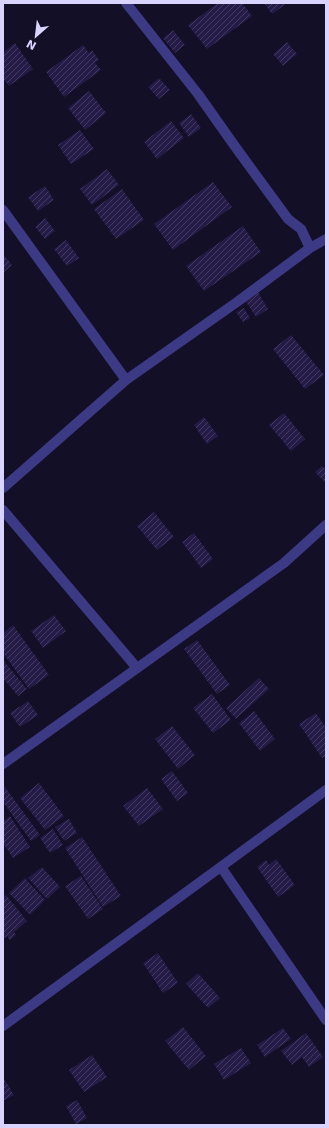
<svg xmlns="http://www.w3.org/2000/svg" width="329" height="1128" font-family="'DejaVu Sans',sans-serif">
<defs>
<pattern id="building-hatch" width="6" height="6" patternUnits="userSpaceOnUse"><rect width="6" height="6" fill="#241b47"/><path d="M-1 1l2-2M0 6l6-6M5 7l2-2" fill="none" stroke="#433b63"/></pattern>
</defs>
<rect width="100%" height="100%" fill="#130f26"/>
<path fill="url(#building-hatch)" d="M218,3H242L252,16L207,49L188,25Z
M264,3H287L272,14Z
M173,30L185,45L175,53L163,38Z
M287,42L297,54L283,66L273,54Z
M15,43L33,69L9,86L3,78V52Z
M83,45L89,53L92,50L99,60L95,63L101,70L64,97L46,72Z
M159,78L170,90L159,99L148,87Z
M89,91L106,113L85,130L68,108Z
M191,114L201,128L189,137L179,123Z
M171,121L184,138L157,159L144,142Z
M80,130L94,149L71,164L58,145Z
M107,169L119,185L92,205L80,189Z
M213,182L232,207L173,250L154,224Z
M45,186L54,200L38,211L28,197Z
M122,189L144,220L116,239L94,209Z
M45,218L55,231L45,239L35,227Z
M243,226L261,252L204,291L186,266Z
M66,240L79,258L67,266L54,249Z
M3,254L12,265L3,273Z
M258,292L268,309L256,317L245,300Z
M244,308L250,318L243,322L236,312Z
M291,335L324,375L305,389L273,349Z
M284,413L305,439L291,451L269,425Z
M204,417L218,436L207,444L194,425Z
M322,466L326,470V483L315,472Z
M154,512L174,537L157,550L137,526Z
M194,533L213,559L201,568L182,542Z
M54,615L66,631L43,648L31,631Z
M13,625L49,675L29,689L3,653V633Z
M197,640L230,685L217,694L184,649Z
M3,660L27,689L18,696L3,678Z
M259,678L269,689L236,719L226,708Z
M212,694L231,720L213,733L193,708Z
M28,701L38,715L20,727L10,713Z
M254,711L275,739L260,751L239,723Z
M316,713L326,728V756L322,758L299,724Z
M172,726L195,755L178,769L155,739Z
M172,771L188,793L177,801L161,779Z
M39,783L64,816L45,830L20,798Z
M5,787L40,835L31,841L3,802V789Z
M147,788L163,809L139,826L123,806Z
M10,816L30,847L13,858L3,843V821Z
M69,819L77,833L64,841L55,827Z
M53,829L63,845L50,853L40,838Z
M82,837L121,896L103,907L65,848Z
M276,859L295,885L278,897L257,867L266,860L269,865Z
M42,867L60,887L47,899L28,878Z
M81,876L103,909L88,919L65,886Z
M25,878L45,900L30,915L9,893Z
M6,895L27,921L14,932L16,935L10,940L7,936L5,938L3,935V897Z
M158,953L178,983L163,993L143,963Z
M198,973L220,998L208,1008L186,984Z
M183,1027L206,1056L189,1070L165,1041Z
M283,1028L291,1039L265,1057L257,1045Z
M306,1033L323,1057L309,1067L302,1057L292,1065L281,1051Z
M241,1048L251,1063L224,1080L214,1064Z
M92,1055L107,1077L84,1092L69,1070Z
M3,1077L14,1095L3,1101Z
M77,1100L87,1118L76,1124L66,1106Z"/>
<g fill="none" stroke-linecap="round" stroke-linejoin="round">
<path stroke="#3d3a85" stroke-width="10" d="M126,3L198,94L234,145L288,219L301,229L310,248
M3,210L126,380
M3,488L126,380L237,302L310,248L326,239
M3,510L137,668
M3,764L284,563L326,525
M221,867L326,1020
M3,1026L326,790"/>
</g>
<rect width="329" height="1128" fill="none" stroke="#d9d4ff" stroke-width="8"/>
<g transform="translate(36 36) rotate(208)" stroke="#130f26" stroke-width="3" paint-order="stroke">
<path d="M0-3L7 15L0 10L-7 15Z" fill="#d9d4ff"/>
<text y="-6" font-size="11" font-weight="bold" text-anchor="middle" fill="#d9d4ff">N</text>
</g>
</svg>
